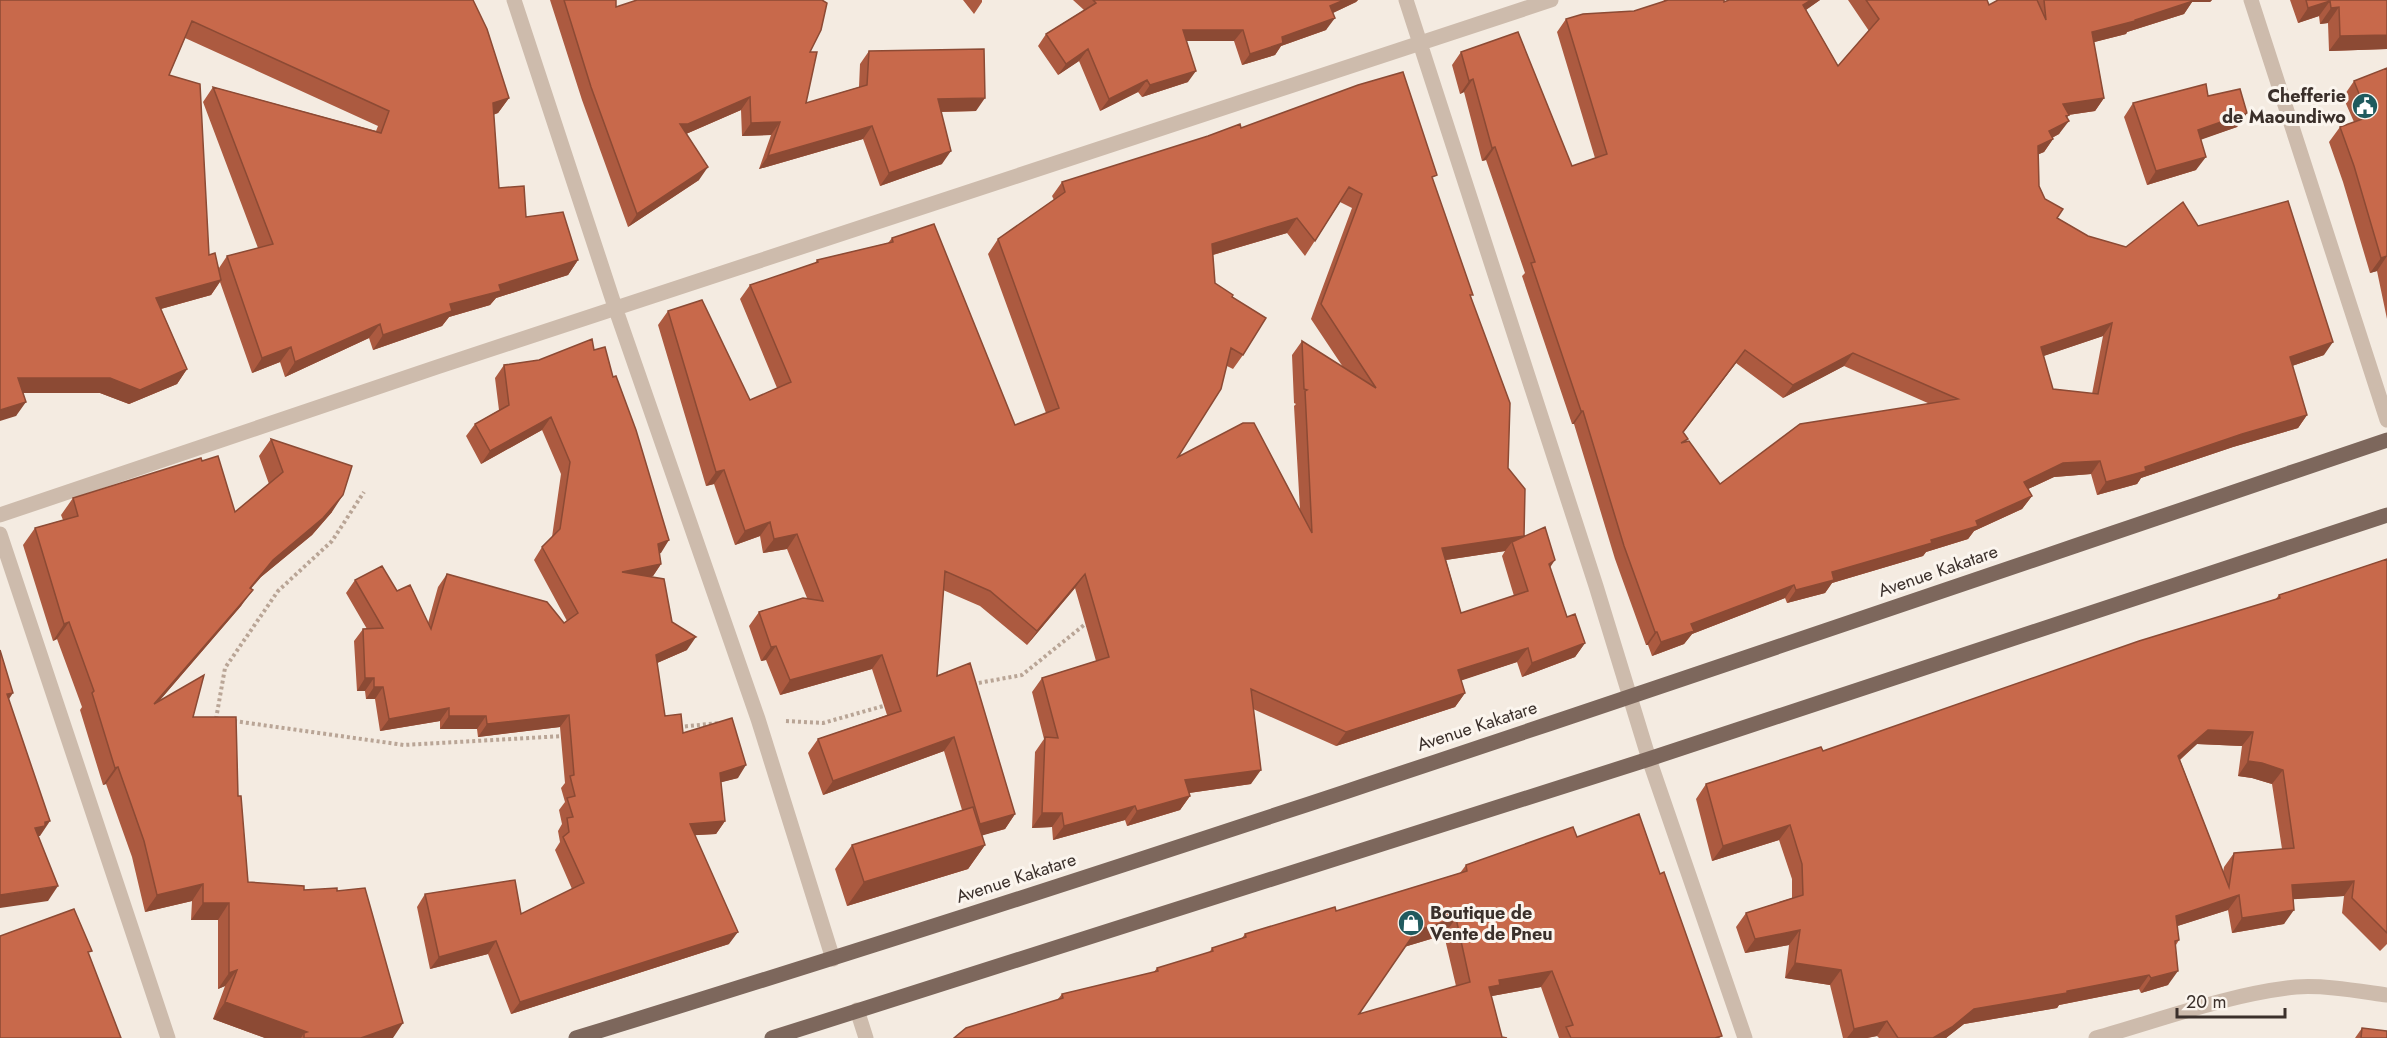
<svg xmlns="http://www.w3.org/2000/svg" width="2387" height="1038" font-family="Jost,sans-serif">
<rect width="100%" height="100%" fill="#f4ebe1"/>
<g fill="none" stroke-linecap="round" stroke-linejoin="round">
<path stroke="#b9a596" stroke-width="4" stroke-dasharray="3 3" stroke-linecap="butt" d="M973,684L1022,675L1089,621
M216,719L225,668L278,591L332,541L364,492
M234,721L404,745L564,736
M786,721L823,723L887,705
M679,727L719,723"/>
<path stroke="#cdbbac" stroke-width="15" d="M514,0L616,310L758,719L833,959
M1406,0L1596,586L1649,759L1745,1038
M2251,0L2387,420
M0,515L437,367L1551,0
M0,534L168,1038
M857,1010L866,1038
M2096,1038C2160,1020 2229,994 2296,987C2325,985 2358,991 2387,995"/>
<path stroke="#7d675c" stroke-width="15" d="M576,1038C1184,852 1785,644 2387,440
M772,1038L1649,759L2387,515"/>
</g>
<path fill="#ac5a40" fill-rule="evenodd" d="M0,0H473L509,98L498,113L493,115L499,188L526,217L578,260L568,275L496,298L490,305L449,317L442,326L373,350L369,338L285,377L280,362L252,373L220,282L211,295L161,309L187,369L177,384L129,404L100,393H23L16,416ZM185,38L378,126L376,131L213,87L203,102L258,248L227,256L219,268L209,255L169,75Z
M550,0H616V7L810,52L806,103L859,87L860,64L869,51L976,111L941,112L942,164L880,186L863,139L759,169L771,135L742,136L741,110L686,134L699,180L628,227L582,100Z
M963,0H982V2L974,14Z
M1073,0H1358L1356,2L1333,13L1326,30L1281,46L1275,55L1242,65L1234,41H1187L1188,82L1142,97L1138,92L1100,111L1079,61L1058,75L1038,46L1046,34L1084,10Z
M1664,0H1724V2L1729,0H1820L1806,10L1838,66L1869,31L1848,0H1987L1989,5L1998,0H2212L2210,2H2192L2184,14L2127,32L2126,34L2094,42L2104,98L2095,111L2068,115L2059,134L2052,138L2053,139L2044,152L2038,154L2039,186L2045,199L2057,218L2088,236L2126,247L2198,226L2324,355L2292,366L2307,415L2298,428L2233,447L2141,478L2137,484L2097,495L2091,474L2054,477L2028,489L2032,496L2022,509L1974,531L1968,539L1926,552L1923,556L1832,583L1825,593L1787,603L1785,598L1692,634L1684,644L1652,656L1648,645H1646L1615,559L1574,424H1572L1522,276L1525,273L1486,160L1482,161L1464,92L1460,94L1452,65L1461,52L1572,166L1595,158L1557,32L1566,19L1634,11L1663,2ZM2103,336L2092,394L2053,389L2043,356ZM1736,363L1783,398L1844,366L1930,404L1720,484L1686,442L1683,433Z
M2290,0H2387V49L2329,51L2328,23L2320,24L2319,16L2298,23Z
M2387,68V319L2377,271L2370,273L2343,182L2329,142L2340,127L2354,122L2343,97L2354,81Z
M2208,96L2247,113L2237,127L2201,139L2196,170L2147,185L2124,117L2133,103Z
M1241,128L1433,180L1471,297L1508,468L1524,536L1550,568L1567,617L1585,643L1575,657L1522,677L1517,662L1461,680L1465,693L1455,707L1336,746L1253,709L1251,784L1189,793L1190,796L1180,810L1127,826L1125,820L1053,840L1052,827L1032,828L1035,752L1044,739L1032,692L1042,678L1096,661L1075,588L1027,645L980,606L943,590L937,676L1015,814L1005,829L982,835L985,845L968,869L847,906L835,869L852,845L962,810L944,751L823,795L808,753L818,739L887,715L872,669L780,695L766,660L761,661L749,626L759,612L807,598L787,549L763,553L760,536L735,545L714,484L706,486L658,325L668,311L750,400L777,388L740,299L750,285L815,263L817,260L888,243L892,238L1015,425L1046,413L988,254L998,239L1054,200L1052,196L1062,182ZM1340,202L1352,208L1311,319L1343,367L1302,341L1292,355L1294,403L1296,404L1294,406L1300,510L1178,457L1227,366L1233,369L1243,355L1232,297L1215,283L1213,255L1287,233L1305,256ZM1505,551L1502,556L1514,596L1461,613L1446,560Z
M594,350L661,553H659L661,564L653,576L651,577L672,622L687,650L657,663L665,716L683,733L738,778L721,782L725,821L716,834L695,835L729,944L511,1014L488,954L430,969L417,907L425,894L521,914L572,889L555,850L560,842L558,831L562,824L559,810L565,802L561,788L565,783L560,727L478,737L477,729H440V721L380,731L375,699H366L365,691H357L354,641L363,629H367L346,593L355,580L397,591L428,623L438,587L447,574L564,623L567,621L534,560L542,547L552,537L561,474L542,430L481,464L466,436L475,424L499,410L495,378L504,365L539,360Z
M271,439L332,512L312,535L261,577L251,588L241,606L159,701L193,717L238,796L248,882L304,890L337,891L393,1038H265L213,1019L225,986L218,989V920H191L192,901L145,912L132,857L106,784L103,785L80,710L82,707L57,639L53,641L23,545L35,528L63,520L61,515L73,498L202,461L235,512L269,484L259,456Z
M2387,559V944L2380,951L2342,913L2344,896L2293,899L2284,924L2232,933L2228,910L2177,926L2179,940L2176,945L2168,985L2141,993L2139,989L2059,1005L2057,1008L1964,1024L1946,1038H1879L1877,1036L1867,1038H1843L1830,985L1785,978L1789,945L1745,953L1736,927L1746,913L1792,898V879L1779,840L1712,861L1696,799L1706,784L1823,751L2275,600L2279,595ZM2197,744L2242,746L2238,776L2252,778L2272,784L2282,849L2234,853L2224,867L2223,872L2180,760Z
M1577,837L1720,1038H1559L1541,987L1492,996L1491,997L1502,1037L1058,999L1062,994L1154,972L1157,968L1209,953L1212,948L1242,938L1245,934L1336,911L1460,873L1466,865ZM1444,935L1456,986L1359,1014L1404,947Z
M2362,1028L2387,1038H2355Z"/>
<path fill="#8c4a34" d="M1344,0H1358L1356,2L1322,18L1330,6Z
M1811,0H1820L1794,18L1803,5Z
M2182,0H2212L2210,2H2192L2184,14L2127,32L2126,34L2083,45L2092,32L2135,20Z
M2330,1L2319,16L2298,23L2308,8Z
M2339,7L2328,23L2320,24L2331,8Z
M1335,18L1326,30L1281,46L1275,55L1242,65L1250,54L1282,37Z
M1183,30H1243L1234,41H1175Z
M2387,35V49L2329,51L2340,36Z
M1088,49L1079,61L1058,75L1066,64Z
M1196,71L1188,82L1142,97L1150,85Z
M1473,79L1464,92L1460,94L1469,81Z
M1147,80L1138,92L1100,111L1109,99Z
M750,97L741,110L679,137L680,124Z
M509,98L498,113L482,118L493,103Z
M985,98L976,111L929,112L938,99Z
M2104,98L2095,111L2054,117L2063,104Z
M2247,113L2237,127L2189,144L2198,130Z
M2069,115L2062,124L2069,121L2059,134L2040,144L2049,131Z
M780,122L771,135L742,136L751,123Z
M872,126L863,139L759,169L768,156Z
M2053,139L2044,152L2028,159L2038,146Z
M1495,147L1486,160L1482,161L1492,148Z
M951,151L942,164L880,186L889,173Z
M2206,157L2196,170L2147,185L2156,171Z
M708,167L699,180L628,227L637,214Z
M1297,218L1287,233L1202,258L1212,244Z
M2387,256L2377,271L2370,273L2381,258Z
M578,260L568,275L496,298L490,305L449,317L442,326L373,350L383,335L450,304L499,285Z
M221,280L211,295L146,313L156,298Z
M2112,323L2103,336L2032,360L2041,347Z
M380,324L369,338L285,377L295,362Z
M2333,342L2324,355L2280,370L2290,357Z
M291,347L280,362L252,373L262,358Z
M1745,350L1736,363L1673,445L1683,432Z
M1853,353L1844,366L1783,398L1793,385Z
M187,369L177,384L129,404L100,393H8L18,378Z
M26,402L16,416L0,421V410Z
M1581,411H1583L1574,424H1572Z
M2307,415L2298,428L2233,447L2141,478L2137,484L2097,495L2106,482L2145,467L2242,434Z
M551,417L542,430L481,464L490,451Z
M2100,461L2091,474L2054,477L2015,495L2024,482L2063,463Z
M724,470L714,484L706,486L716,472Z
M343,495L332,512L312,535L261,577L238,604L250,588L273,560Z
M2032,496L2022,509L1974,531L1968,539L1926,552L1923,556L1832,583L1825,593L1787,603L1796,590L1832,572L1931,540Z
M770,522L760,536L735,545L745,531Z
M797,534L787,549L763,553L774,539Z
M1524,536L1514,550L1512,542L1505,551L1432,562L1442,548Z
M669,540L661,553L649,557L658,544Z
M1555,560L1545,575L1549,564Z
M661,564L653,576L613,585L622,572Z
M1085,574L1075,588L1027,645L1037,631Z
M1794,585L1785,598L1692,634L1684,644L1652,656L1661,642L1691,624Z
M253,590L241,606L142,721L154,704Z
M69,622L57,639L53,641L64,624Z
M1655,632H1657L1648,645H1646Z
M696,637L687,650L648,667L656,655Z
M1585,643L1575,657L1522,677L1532,663Z
M776,646L766,660L761,661L771,647Z
M1528,648L1517,662L1448,685L1458,670Z
M882,655L872,669L780,695L790,680Z
M365,678H374L365,691H357Z
M374,687H383L375,699H366Z
M13,693L3,708L7,694Z
M1465,693L1455,707L1336,746L1346,732Z
M449,708L440,721L380,731L389,719Z
M569,715L560,727L478,737L487,724Z
M449,716H486L477,729H440Z
M2208,730L2253,732L2242,746L2197,744L2168,770L2178,756Z
M954,737L944,751L823,795L833,781Z
M2248,761L2262,763L2283,770L2272,784L2252,778L2238,776Z
M746,765L738,778L711,785L720,773Z
M118,767L106,784L103,785L115,768Z
M1261,770L1251,784L1175,795L1185,780Z
M1190,796L1180,810L1127,826L1137,811Z
M1135,806L1125,820L1053,840L1064,826Z
M1042,813H1062L1052,827L1032,828Z
M1015,814L1005,829L970,839L980,824Z
M50,821L40,836H38L35,828L45,822Z
M725,821L716,834L681,836L690,824Z
M1790,825L1779,840L1712,861L1723,846Z
M985,845L968,869L847,906L864,882Z
M2354,881L2344,896L2282,900L2292,885Z
M203,884L192,901L145,912L157,895Z
M58,886L48,901L0,908V895Z
M2239,895L2228,910L2165,930L2176,916Z
M203,903H229L218,920H191Z
M2294,910L2284,924L2232,933L2242,918Z
M1456,918L1444,935L1404,947L1416,931Z
M1800,930L1789,945L1745,953L1755,939Z
M738,932L729,944L511,1014L520,1002Z
M496,941L488,954L430,969L439,957Z
M1795,963L1841,970L1830,985L1785,978Z
M237,970L225,986L218,989L229,973Z
M1552,971L1541,987L1492,996L1488,1001L1489,987L1499,980Z
M2178,971L2168,985L2141,993L2151,978Z
M2149,975L2139,989L2059,1005L2057,1008L1964,1024L1946,1038H1933L1974,1009Z
M225,1002L307,1032L304,1033L301,1038H265L213,1019Z
M1887,1021L1877,1036L1867,1038H1847L1854,1029Z
M403,1023L393,1038H361Z"/>
<path fill="#c8694b" stroke="#8c4a34" stroke-width="1.5" fill-rule="evenodd" d="M0,0H473L487,29L509,98L493,103L499,188L524,186L526,217L563,212L578,260L499,285L501,291L450,304L452,311L383,335L380,324L295,362L291,347L262,358L227,256L273,244L213,87L381,133L389,111L192,21L169,75L200,84L209,255L215,253L221,280L156,298L187,369L140,390L110,378H18L26,402L0,410Z
M564,0H616V7L637,0H822L827,3L821,30L810,52H817L806,103L867,85L869,51L984,49L985,98L938,99L951,151L889,173L872,126L768,156L780,122L751,123L750,97L688,124H680L708,167L637,214L591,87Z
M1093,0H1344L1330,6L1335,18L1282,37L1283,43L1250,54L1243,30H1183L1196,71L1150,85L1147,80L1109,99L1088,49L1066,64L1046,34L1096,3Z
M1668,0H1724V2L1729,0H1811L1803,5L1838,66L1879,19L1866,0H1987L1989,5L1998,0H2037L2046,20L2044,0H2193V1L2135,20V21L2092,32L2104,98L2063,104L2069,115L2066,116L2069,121L2049,131L2053,139L2038,146L2039,186L2045,199L2063,209L2057,218L2088,236L2126,247L2183,202L2198,226L2288,201L2333,342L2290,357L2307,415L2242,434L2145,467L2146,471L2106,482L2100,461L2063,463L2024,482L2032,496L1976,521L1978,526L1931,540L1932,543L1832,572L1834,580L1796,590L1794,585L1691,624L1694,631L1661,642L1657,632H1655L1624,546L1583,411H1581L1531,263L1535,262L1495,147L1492,148L1473,79L1469,81L1461,52L1518,32L1572,166L1607,154L1566,19L1583,14L1634,11ZM2112,323L2098,394L2053,389L2041,347ZM1745,350L1793,385L1853,353L1958,399L1800,424L1720,484L1689,441L1681,443L1688,439L1683,432Z
M2306,0H2387V35L2340,36L2339,7L2331,8L2330,1L2308,8Z
M2387,68V256L2381,258L2354,166L2340,127L2368,117L2354,81Z
M1403,72L1437,175L1432,177L1473,295H1470L1510,403L1508,468L1525,489L1524,536L1442,548L1461,613L1528,591L1512,542L1545,527L1555,560L1549,564L1567,617L1575,614L1585,643L1532,663L1528,648L1458,670L1465,693L1346,732L1251,689L1261,770L1185,780L1190,796L1137,811L1135,806L1064,826L1062,813H1042L1045,737L1058,738L1042,678L1109,657L1085,574L1037,631L990,591L945,571L937,676L970,663L1015,814L980,824L954,737L833,781L818,739L901,711L882,655L790,680L776,646L771,647L759,612L803,598L823,601L797,534L774,539L770,522L745,531L724,470L716,472L668,311L702,300L750,400L791,382L750,285L818,262L817,260L893,242L892,238L934,224L1015,425L1059,408L998,239L1065,192L1062,182L1208,136L1240,124L1241,128L1358,85ZM1349,187L1362,194L1321,304L1376,388L1302,341L1304,389L1307,390L1305,391L1312,533L1254,423H1243L1178,457L1221,389L1231,348L1243,355L1266,318L1232,297L1233,295L1215,283L1212,244L1297,218L1315,241Z
M2206,84L2208,96L2240,89L2247,113L2198,130L2206,157L2156,171L2133,103Z
M592,339L594,350L605,347L613,377L616,376L636,430L669,540L658,544L661,564L622,572L664,579L672,622L696,637L656,655L665,716L681,714L683,733L732,718L746,765L720,773L725,821L690,824L738,932L520,1002L496,941L439,957L425,894L515,880L521,914L584,883L563,837L569,832L567,818L573,817L567,798L575,796L570,776L574,775L569,715L487,724L486,716H449V708L389,719L383,687H374V678H365L363,629L383,628L355,580L382,566L397,591L410,585L431,629L447,574L547,602L564,623L578,613L542,547L560,529L570,462L551,417L490,451L475,424L509,405L504,365L539,360Z
M271,439L352,466L343,495L323,518L273,560L250,588L253,590L154,704L204,675L193,717H236L238,796H241L248,882L304,886V890L337,888V891L365,888L403,1023L361,1038H304V1033L307,1032L225,1002L237,970L229,973V903H203V884L157,895L144,841L118,767L115,768L92,693L94,691L69,622L64,624L35,528L78,516L73,498L201,458L202,461L218,456L235,512L283,472Z
M2387,559V933L2352,898L2354,881L2292,885L2294,910L2242,918L2239,895L2176,916L2179,940L2175,941L2178,971L2151,978L2149,975L2067,991V993L1974,1009L1952,1027L1933,1038H1898L1887,1021L1854,1029L1841,970L1795,963L1800,930L1755,939L1746,913L1803,895L1802,864L1790,825L1723,846L1706,784L1821,747L1823,751L2139,641L2280,598L2279,595ZM2208,730L2253,732L2248,761L2262,763L2283,770L2294,848L2234,853L2229,887L2178,756Z
M0,650L13,693L7,694L50,821L45,822V826L35,828L58,886L0,895Z
M973,807L985,845L864,882L852,845Z
M1639,814L1660,874L1664,872L1722,1036L1715,1038H1571L1566,1027L1573,1025L1552,971L1499,980L1500,985L1489,987L1502,1037L1507,1038H954L966,1028L1063,998L1062,994L1158,971L1157,968L1213,951L1212,948L1246,937L1245,934L1335,907L1336,911L1467,871L1466,865L1573,827L1577,837ZM1456,918L1470,982L1359,1014L1416,931Z
M74,909L92,951L88,952L121,1038H0V936Z
M2362,1028L2387,1031V1038H2361Z"/>
<defs>
<g id="civic-disc" transform="scale(1.35)"><circle r="9.5" fill="#1f5a5e" stroke="#fbf5ee"/><path d="M-.6-6.5H3V-4.5H.6V-3L4-1V1h2V6H-6V1h2V-1L-.6-3ZM-1.2 2.5V6h2.4V2.5Z" fill="#fff"/></g>
<g id="shop-disc" transform="scale(1.35)"><circle r="9.5" fill="#1f5a5e" stroke="#fbf5ee"/><path d="M-5-2.5h2.3a2.7 3.5 0 0 1 5.4 0H5L5.5 6h-11ZM-1.5-2.5h3a1.5 2.3 0 0 0-3 0Z" fill="#fff"/></g>
</defs>
<g fill-rule="evenodd">
<use href="#civic-disc" x="2365" y="106"/>
<use href="#shop-disc" x="1411" y="923"/>
</g>
<g text-anchor="middle" dominant-baseline="central" stroke-width="6" stroke-linejoin="round" paint-order="stroke">
<g font-size="18" font-weight="bold" fill="#3b302b" stroke="#fbf5ee" text-anchor="end">
<text x="2346" y="96">Chefferie<tspan x="2346" dy="21">de Maoundiwo</tspan></text>
<text x="1430" y="913" text-anchor="start">Boutique de<tspan x="1430" dy="21">Vente de Pneu</tspan></text>
</g>
<g font-size="18" fill="#3b302b" stroke="#fbf5ee">
<text transform="translate(1938 571) rotate(-19)">Avenue Kakatare</text>
<text transform="translate(1477 726) rotate(-18)">Avenue Kakatare</text>
<text transform="translate(1016 878) rotate(-18)">Avenue Kakatare</text>
</g>
</g>
<path d="M2177 1008v9h108v-9" fill="none" stroke="#3b302b" stroke-width="3"/>
<text x="2186" y="1008" font-size="18" fill="#3b302b" stroke="#fbf5ee" stroke-width="4.5" paint-order="stroke">20 m</text>
</svg>
